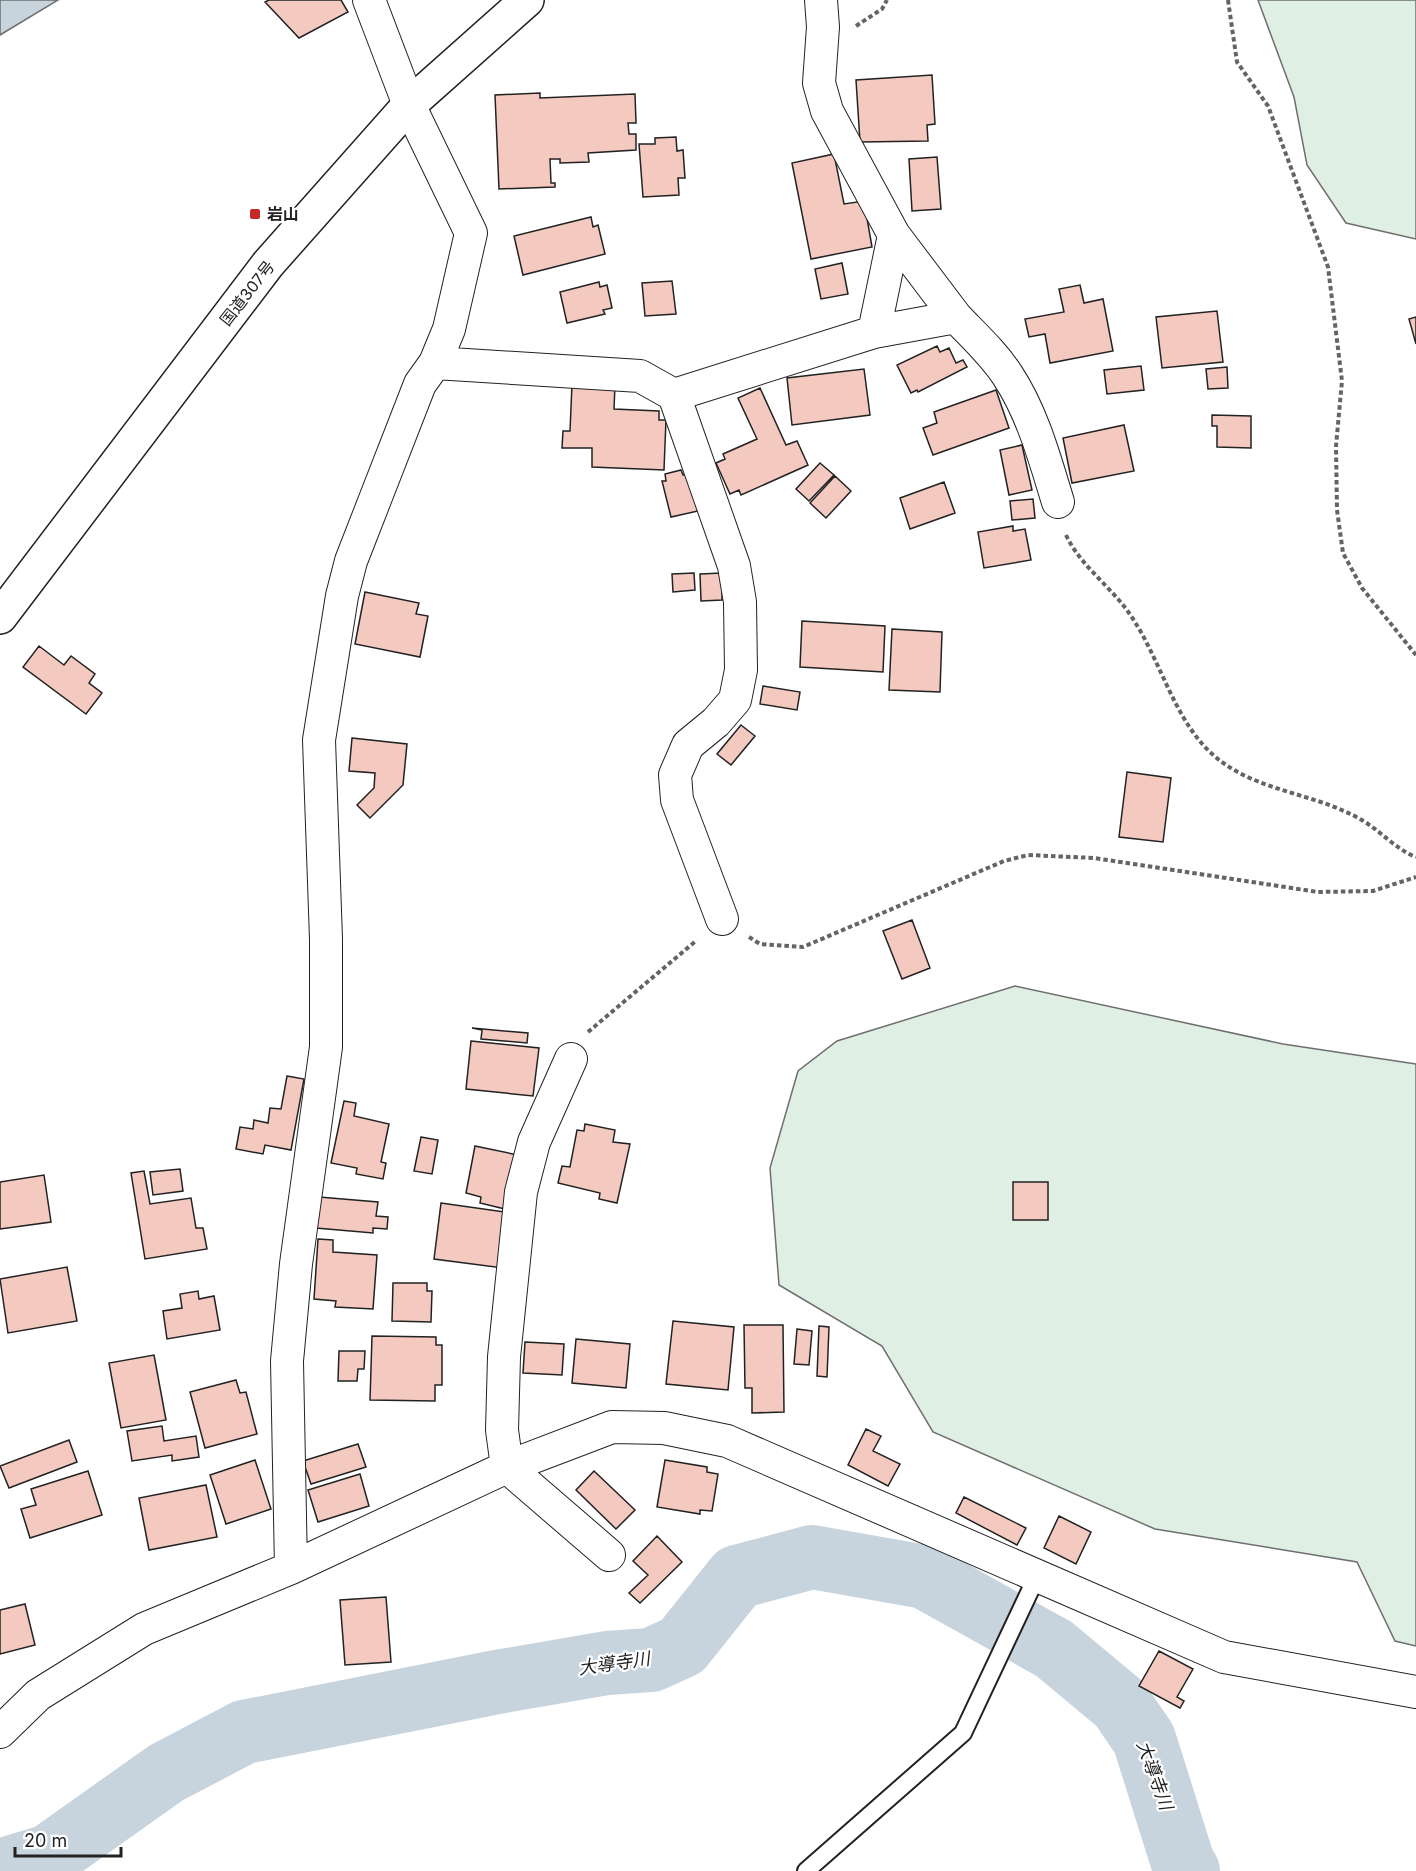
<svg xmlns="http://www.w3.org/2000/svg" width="1416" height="1871" font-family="Inter,'Noto Sans JP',sans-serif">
<rect width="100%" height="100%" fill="#fff"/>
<path fill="#e0efe3" stroke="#6f6f6f" stroke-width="1.5" d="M1258,0H1416V239L1346,223L1307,165L1294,97Z
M1015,986L1283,1044L1416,1064V1646L1395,1641L1357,1562L1155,1529L933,1432L882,1346L779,1285L770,1168L798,1071L837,1041Z"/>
<path fill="#c7d3dd" stroke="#6f6f6f" stroke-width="1.5" d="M0,0H58L0,35Z"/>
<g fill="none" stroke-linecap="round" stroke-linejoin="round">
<path stroke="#c7d3dd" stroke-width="64" d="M0,1871L49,1856L166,1773L244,1732L497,1682L607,1663L651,1660L682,1646L737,1577L812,1557L925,1577L1054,1649L1120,1704L1144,1739L1183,1863L1188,1871"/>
</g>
<path fill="#f3c9c0" stroke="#222" stroke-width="1.5" d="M269,0H341L348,12L299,38L265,2Z
M932,75L935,124L927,125L928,141L860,142L856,80Z
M540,93V98L635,94L636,123H628L629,134H636V150L588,153L589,162L560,163V159H550L551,183H555V187L499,189L495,95Z
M676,137L677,151L683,150L685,178H678L679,195L643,197L639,144H655V138Z
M834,154L844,204L864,201L872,247L811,259L792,163Z
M937,157L941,209L912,211L909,159Z
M591,217L593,227L598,225L605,254L523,275L514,236Z
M842,263L848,294L821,299L815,269Z
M672,281L676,314L645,316L642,283Z
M599,282L600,287L607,285L612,308L603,310L605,314L567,323L560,292Z
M1080,285L1084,303L1103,299L1113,351L1050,363L1045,334L1029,337L1025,319L1064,312L1059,289Z
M1217,311L1223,362L1162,368L1156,317Z
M1416,317V344L1409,319Z
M937,346L940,352L949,348L956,363L963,360L967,367L918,392L917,390L911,393L897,365Z
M1141,366L1144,390L1107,394L1104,370Z
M1227,367L1228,388L1208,389L1206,369Z
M864,369L870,415L792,425L787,378Z
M572,384L615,385L614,409L659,411V420H666L664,470L592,467V448H562L563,431H570Z
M760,388L786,445L797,441L808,465L741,495L739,490L730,494L716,463L725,459L723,454L757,439L738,398Z
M996,390L1009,428L933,455L923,428L937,423L934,412Z
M1212,415L1251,416V448L1217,447V426H1212Z
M1124,425L1134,471L1072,483L1063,438Z
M1022,445L1032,490L1009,495L1000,450Z
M820,463L834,475L809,501L796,489Z
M681,470L683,475L689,474L698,511L671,517L662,481H666L665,474Z
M835,476L851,491L826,518L810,503Z
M944,482L955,513L910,529L900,498Z
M1033,499L1035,518L1012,520L1010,501Z
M1013,526V531L1025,529L1031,560L984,568L978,532Z
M694,573L695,590L673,592L672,574Z
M722,573V600L701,601L700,574Z
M365,592L419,603L416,614L428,616L420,657L355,644Z
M802,621L885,626L883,672L800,667Z
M892,629L942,632L940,692L889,690Z
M39,646L64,665L71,656L95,674L89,683L102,693L86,714L23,667Z
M763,686L800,692L797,710L760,704Z
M741,725L755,736L731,765L717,754Z
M352,738L407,744L403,785L370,818L357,805L374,788L375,773L349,771Z
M1127,772L1171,778L1163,842L1119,837Z
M912,920L930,968L902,979L883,931Z
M472,1028L528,1033L527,1043L481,1039L482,1030Z
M471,1041L539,1048L533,1096L466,1089Z
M287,1076L304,1079L291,1150L265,1145L263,1154L236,1149L240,1127L253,1129L254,1120L268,1123L270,1108L281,1109Z
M344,1101L356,1103L354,1116L389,1124L381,1162L386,1163L383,1179L356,1174L357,1168L331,1163Z
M585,1124L615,1130L613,1142L630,1144L617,1203L599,1199L600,1193L558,1183L562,1166L570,1167L577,1130L584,1131Z
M421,1137L438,1140L432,1174L414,1171Z
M475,1146L518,1155L505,1209L480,1203L481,1197L466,1193Z
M180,1169L183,1191L153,1195L150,1172Z
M144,1171L150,1204L191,1198L196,1228H203L207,1249L145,1259L131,1173Z
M44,1175L51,1222L0,1229V1182Z
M1013,1182H1048V1220H1013Z
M319,1197L378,1202L376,1216L388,1217L387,1229L373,1228V1233L316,1228Z
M441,1203L511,1213L503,1268L434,1259Z
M318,1239L333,1240V1252L377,1255L373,1309L335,1307L336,1301L314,1299Z
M67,1267L77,1321L8,1333L0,1279Z
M393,1283H427V1291H432L431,1322L392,1321Z
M198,1291L199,1299L214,1296L220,1330L167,1339L163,1311L182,1308L180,1294Z
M673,1321L734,1327L728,1390L666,1384Z
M744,1325H783L784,1412L752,1413V1388H745Z
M819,1326L829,1327L827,1377L817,1376Z
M797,1329L812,1331L809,1365L794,1364Z
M372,1336L436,1337V1345H442V1385H435V1401L370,1400Z
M576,1339L630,1344L626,1388L572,1383Z
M525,1342L564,1344L562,1375L523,1373Z
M339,1351H365L364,1369H358L357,1381H338Z
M154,1355L166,1420L121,1428L109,1363Z
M236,1380L240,1393L246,1392L257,1434L205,1448L190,1392Z
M162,1426L164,1441L196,1436L199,1457L172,1461V1455L132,1461L127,1431Z
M866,1429L881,1436L873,1451L900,1464L888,1486L848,1465Z
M69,1440L77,1462L9,1488L0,1466Z
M358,1444L366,1467L311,1484L303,1461Z
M255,1460L271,1509L226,1524L210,1475Z
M665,1460L707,1467V1472L718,1474L712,1511L700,1510V1514L657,1507Z
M88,1471L102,1515L30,1538L21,1509L36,1505L31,1489Z
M594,1471L635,1510L616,1529L576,1490Z
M360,1474L369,1506L318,1522L308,1490Z
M206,1485L217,1537L149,1550L139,1498Z
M964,1497L1026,1528L1017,1545L956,1513Z
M1059,1516L1091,1532L1076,1564L1044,1548Z
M657,1536L682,1562L640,1603L629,1593L648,1575L633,1561Z
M386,1597L391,1662L345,1665L340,1600Z
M25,1604L35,1645L0,1654V1610Z
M1159,1651L1193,1669L1177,1697L1184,1701L1180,1708L1139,1686Z"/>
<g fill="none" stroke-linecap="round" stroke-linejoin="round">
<g stroke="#222" stroke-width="20">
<path id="service" d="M806,1871L963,1733L1037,1576"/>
</g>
<g stroke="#222" stroke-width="34">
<path id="minor" d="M956,317C974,336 994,354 1008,376C1033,414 1045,460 1058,502
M874,332L894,235
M435,363L640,376L674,395L874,332L956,317L894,235L827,111L819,83L823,27L821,0
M674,395L734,566L740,602L741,670L735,700L716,722L688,745L675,775L677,800L722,919
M571,1059L534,1142L521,1192L504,1357L502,1430L507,1467L609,1555
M291,1568L287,1361L296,1264L326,1047V939L319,740L342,596L351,561L420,384L435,363L449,329L471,233L409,105L369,0
M0,1732L38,1695L144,1629L291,1568L507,1467L612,1427L664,1428L727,1441L1224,1657L1416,1692"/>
</g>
<g stroke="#222" stroke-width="36">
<path id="trunk" d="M0,617L268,264L409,105L527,0"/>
</g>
<path stroke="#646464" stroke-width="4" stroke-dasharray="4.5 3" stroke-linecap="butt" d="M1228,0L1237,62L1268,106L1328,267L1342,381L1336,446L1337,510L1343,553L1362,588L1416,655
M856,26L882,9L887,0
M1066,535C1081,567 1112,587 1131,616C1159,657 1171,710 1205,747C1247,792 1309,790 1360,819C1380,830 1395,849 1416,857
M749,937L760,944L803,947L1004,861L1028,855L1094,858L1318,892L1373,891L1416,877
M588,1032L697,940"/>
<use href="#service" stroke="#fff" stroke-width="16"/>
<use href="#minor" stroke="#fff" stroke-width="32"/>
<use href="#trunk" stroke="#fff" stroke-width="33"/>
</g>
<rect fill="#c62828" stroke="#fff" stroke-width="2" x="249" y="208" width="12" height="12" rx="3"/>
<g text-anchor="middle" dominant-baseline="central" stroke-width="4.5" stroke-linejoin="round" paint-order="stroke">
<g font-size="16" font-weight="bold" fill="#222" stroke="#fff" text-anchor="start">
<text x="267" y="214">岩山</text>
</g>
<g font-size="16" fill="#222" stroke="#fff">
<text transform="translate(247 293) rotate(-52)">国道307号</text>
</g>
<g font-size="18" font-style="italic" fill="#222" stroke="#fff">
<text transform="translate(614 1663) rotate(-8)">大導寺川</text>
<text transform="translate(1155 1775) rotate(70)">大導寺川</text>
</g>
</g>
<path d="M15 1847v9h106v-9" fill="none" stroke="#222222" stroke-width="3"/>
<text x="24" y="1847" font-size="18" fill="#222222" stroke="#ffffff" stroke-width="4.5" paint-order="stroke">20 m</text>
</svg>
